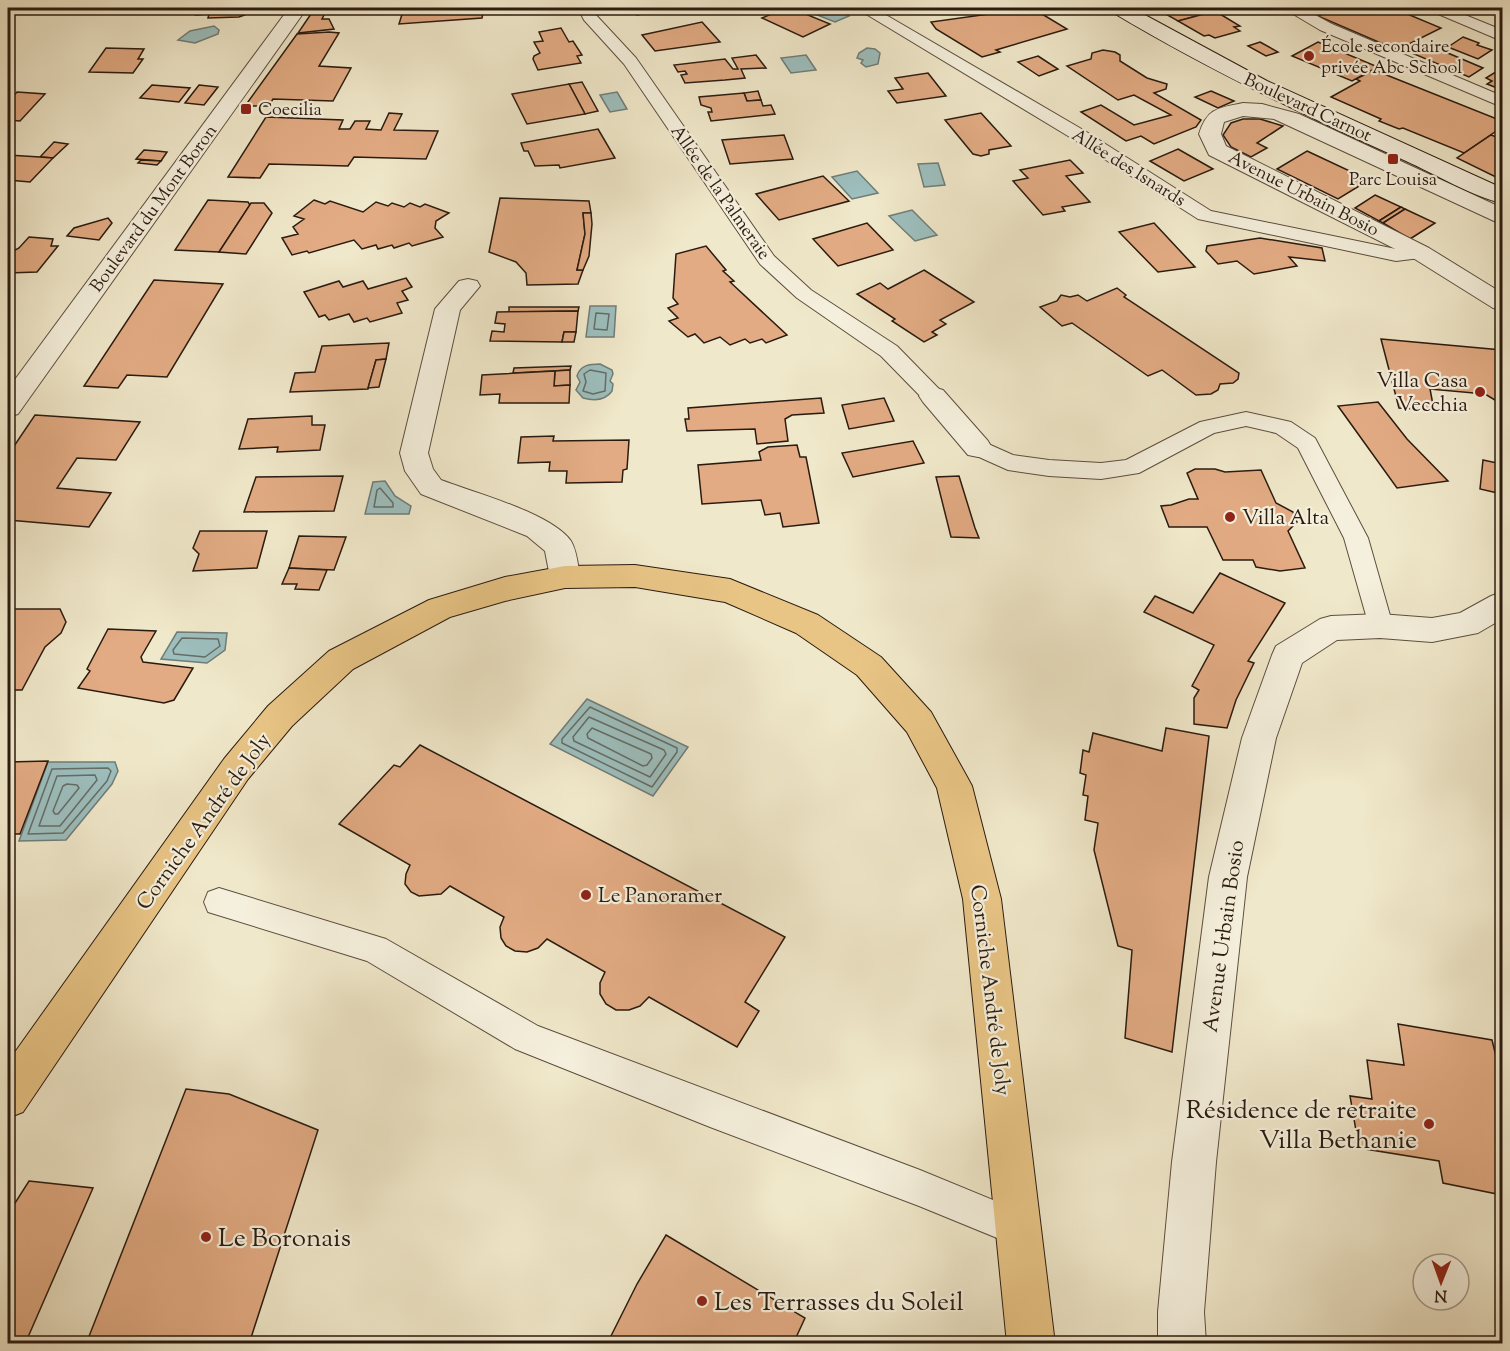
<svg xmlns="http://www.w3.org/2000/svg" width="1510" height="1351" font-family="'Sorts Mill Goudy',serif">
  <rect width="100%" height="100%" fill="#f0e8ca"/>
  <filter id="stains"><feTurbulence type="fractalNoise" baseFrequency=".00333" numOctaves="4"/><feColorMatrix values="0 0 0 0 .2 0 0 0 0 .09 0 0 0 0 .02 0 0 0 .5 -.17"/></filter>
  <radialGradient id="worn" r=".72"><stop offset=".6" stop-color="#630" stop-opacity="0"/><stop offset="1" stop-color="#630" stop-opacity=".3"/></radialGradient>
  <g fill="#9dbfbe" stroke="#6f7d78" stroke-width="1.5">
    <path d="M815 8H840L849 16 835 22 807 11Z"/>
    <path d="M214 26 219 30 218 34 195 43 178 40 190 31Z"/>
    <path d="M867 48 875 49 880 53 878 64 866 67 861 63 863 60 857 58 859 53Z"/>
    <path d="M806 55 816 70 791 73 781 58Z"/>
    <path d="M617 92 627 109 610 112 600 95Z"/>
    <path d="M938 163 945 185 924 187 918 164Z"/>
    <path d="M857 171 878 193 852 199 832 177Z"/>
    <path d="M912 210 937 235 915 241 889 216Z"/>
    <path d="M590 306H616L614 337H586Z"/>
    <path d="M600 364 612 370 613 374 610 381 613 384 612 391C605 401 594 401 583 398L576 390 580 382 577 376C580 365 590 364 600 364Z"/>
    <path d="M385 481 395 496 411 506 409 514H365L373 482Z"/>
    <path d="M177 632 227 633 225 650 207 663 161 659Z"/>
    <path d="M587 699 688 747 653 796 550 744Z"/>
    <path d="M48 762H115L118 771 112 784 66 840 19 841Z"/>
  </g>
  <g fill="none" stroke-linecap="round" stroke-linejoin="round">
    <g stroke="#646d67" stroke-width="1.5">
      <path d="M596 313 609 314 607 330 594 329Z"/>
      <path d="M590 370 606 373 605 391 593 394 583 391 586 382 584 374Z"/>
      <path d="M380 488 393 503V507H374L377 490Z"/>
      <path d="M182 638 218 639 220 646 205 657 174 654 173 650Z"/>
      <path d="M590 707 677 748V752L652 787 562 743V739Z"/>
      <path d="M589 717 664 750 666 754 650 777 574 741 573 737Z"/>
      <path d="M592 728 651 754 652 758 647 765 643 766 588 738 587 734Z"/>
      <path d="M108 768 111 771 107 781 63 833 28 834 52 769Z"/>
      <path d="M95 775 97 780 60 826H39L57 776Z"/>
      <path d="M67 784 77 785 79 788 58 814H55L53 811 63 786Z"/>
    </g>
  </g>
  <g fill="#e2ab83" stroke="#2a1b10" stroke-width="1.5">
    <path d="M199 8H245L247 9 245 15 239 17 208 18 209 14 196 15 198 11H194L195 9Z"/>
    <path d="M334 8H484L482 18 399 24 404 8Z"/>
    <path d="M629 8H672L637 15Z"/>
    <path d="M785 8H791L830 24 803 37 762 18Z"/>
    <path d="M1032 8 1067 29 996 50 1000 52 982 57 936 29 931 22Z"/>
    <path d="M1155 8H1208L1215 11 1178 21Z"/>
    <path d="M1337 8H1393L1441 28 1397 50 1318 16Z"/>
    <path d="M313 11H326L322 19H329L334 29 298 33Z"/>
    <path d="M1215 11 1240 26 1234 27 1240 31 1215 38 1209 35 1204 36 1178 21Z"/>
    <path d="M702 22 720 42 655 51 642 35Z"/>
    <path d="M561 28 569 42 573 41 582 55 577 56 581 63 538 70 533 59 534 56 540 53 534 42 543 41 539 32Z"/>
    <path d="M329 32 339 33 319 66 351 68 333 101 273 99 269 106H245L297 34Z"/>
    <path d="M1463 37 1479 43 1477 45 1492 50 1478 59 1448 47Z"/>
    <path d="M1260 42 1278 52 1266 56 1248 46Z"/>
    <path d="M1318 42 1378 67 1352 81 1292 56Z"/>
    <path d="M1429 45 1483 68 1469 77 1414 54Z"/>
    <path d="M106 48 144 49 138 59H143L133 73 89 72Z"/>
    <path d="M1103 50 1115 52 1120 55V61L1147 78 1167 84 1166 89 1154 93 1201 120 1196 127 1154 144 1141 136 1126 141 1081 112 1101 105 1134 125 1171 115 1134 95 1118 100 1067 66 1091 59 1092 53Z"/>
    <path d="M756 55 766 68 741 69 745 78 725 80 685 83 681 75 687 74 685 71 678 72 674 65 725 59 733 69H738L732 58Z"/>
    <path d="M1038 56 1058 69 1039 76 1018 62Z"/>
    <path d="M1502 68V90L1487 84 1492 81 1486 78Z"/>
    <path d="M1374 70 1502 121V127L1464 153 1403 128 1399 129 1379 121 1381 119 1331 97 1360 81 1356 79Z"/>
    <path d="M928 73 946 96 897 103 888 91 903 89 895 78Z"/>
    <path d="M582 82 598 111 585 114 569 84Z"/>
    <path d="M569 84 585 114 527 124 512 94Z"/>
    <path d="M152 85 190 88 179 102 140 98Z"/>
    <path d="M199 85 218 87 204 105 185 103Z"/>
    <path d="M758 91 761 100 747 101 744 93Z"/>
    <path d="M1211 91 1234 101 1218 108 1195 97Z"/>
    <path d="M17 92 45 94 20 121 8 120V102Z"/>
    <path d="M744 93 747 101 761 100 763 106 771 105 775 114 711 121 708 112H712L711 108 701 105 699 97Z"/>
    <path d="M389 113 402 114 394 130 438 131 426 159 354 157 348 166 269 164 260 178 228 177 266 117 343 120 339 129H350L355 121H370L366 129 381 130Z"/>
    <path d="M981 113 1011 146 989 150V154L981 156 973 154 945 120Z"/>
    <path d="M1243 119H1260L1283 126 1257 143 1267 148 1251 157 1231 147 1223 135 1231 123Z"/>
    <path d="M598 129 615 158 560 168 559 165 535 166 528 151H524L521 143Z"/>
    <path d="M784 135 793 159 730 164 722 140Z"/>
    <path d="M1491 135 1502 139V180L1457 158Z"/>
    <path d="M54 142 68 144 53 158 40 157Z"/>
    <path d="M1178 149 1213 169 1184 181 1150 161Z"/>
    <path d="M144 150 157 151 167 152 161 161 136 159Z"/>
    <path d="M1307 151 1369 180 1338 199 1277 169Z"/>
    <path d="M8 155 40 157 53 158 30 182 8 180Z"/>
    <path d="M141 160 161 161 157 165 138 163Z"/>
    <path d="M1070 160 1083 173 1066 176 1090 202 1062 207 1065 211 1043 215 1013 181 1028 178 1020 170Z"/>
    <path d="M823 176 849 201 779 220 756 194Z"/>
    <path d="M1375 195 1401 207 1379 221 1355 208Z"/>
    <path d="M500 198 589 201 591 213H583L585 234 577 270H583L578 284 527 285 526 273 516 262 489 252Z"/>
    <path d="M208 200 248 202 250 205 219 252 175 250Z"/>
    <path d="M314 200 325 204 330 201 363 212 376 202 388 206 392 203 404 207 410 203 420 207 425 204 449 213 436 221 435 228 443 237 412 246 409 243 394 248 392 245 378 249 376 245 362 249 354 240 309 253 307 251 292 255 282 238 298 234 293 227 304 219 294 216Z"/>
    <path d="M251 203H264L272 213 246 254 219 252Z"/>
    <path d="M1401 207 1405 209 1383 223 1379 221Z"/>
    <path d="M1405 209 1435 223 1410 239 1383 223Z"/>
    <path d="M583 213H591L592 224 589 256 583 270H577L585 234Z"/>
    <path d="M108 218 112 223 99 240 67 236 74 228Z"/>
    <path d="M867 223 893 250 838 266 813 239Z"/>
    <path d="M1154 223 1195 267 1158 272 1119 232Z"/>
    <path d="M29 237 53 239 51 246H58L37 272 8 273V254L19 248Z"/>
    <path d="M1260 238 1322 248 1325 261 1289 257 1297 266 1254 274 1237 261 1218 264 1206 251 1207 246Z"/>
    <path d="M706 246 726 270 723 271 734 281 730 282 787 335 766 343 762 339 750 343 745 339 730 345 720 337 704 343 695 334 688 337 669 321 678 318 668 308 678 304 673 298 676 254Z"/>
    <path d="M924 270 974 302 940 320 946 324 932 332 937 335 924 342 892 321 895 319 857 294 880 283 888 289Z"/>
    <path d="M406 278 412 287 402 291 408 300 397 303 402 313 370 322 367 318 354 322 349 314 329 320 325 315 319 317 304 292 339 281 343 287 363 281 368 289Z"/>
    <path d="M154 280 223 284 167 377 127 375 118 388 84 386Z"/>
    <path d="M1117 288 1126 295 1124 297 1239 373 1238 379 1233 383 1220 384 1218 390 1211 394 1196 395 1162 370 1148 376 1072 323 1062 326 1040 307 1057 301 1061 295 1070 297 1078 295 1087 301Z"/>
    <path d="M509 307H579L578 311 509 312Z"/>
    <path d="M578 311 576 332H564L562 342 490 341 492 331 504 332 505 324 495 323 497 312Z"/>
    <path d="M564 332H576L574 342H562Z"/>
    <path d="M1381 339 1502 350V441L1498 439 1500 403 1485 394 1430 389 1434 410 1399 408Z"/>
    <path d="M389 343 386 359 376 360 368 389 290 392 295 373 315 372 322 346Z"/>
    <path d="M386 359 379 387 368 388 376 360Z"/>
    <path d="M571 366 570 370 513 373 514 368Z"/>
    <path d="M570 370V385L554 386 555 371Z"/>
    <path d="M555 371 554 386 570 385 569 403H499L500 394 480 395 482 375Z"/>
    <path d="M821 398 824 413 792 415 785 419 788 441 757 444 755 429 687 431 685 419H689L688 408Z"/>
    <path d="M884 398 894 421 849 429 842 405Z"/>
    <path d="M1378 402 1407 439 1448 481 1397 488 1338 406Z"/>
    <path d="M35 415 140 422 116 460 77 458 57 488 111 493 89 527 8 520V455Z"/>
    <path d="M312 416V425H325L320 450 277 452 278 447 239 449 248 419Z"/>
    <path d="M554 436 553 441 629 440 627 469 623 470 622 482 566 483 567 471H549L550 462 518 463 521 437Z"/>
    <path d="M913 441 924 463 853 477 842 453Z"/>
    <path d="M797 445 800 457H806L819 523 783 527 780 513 765 515 761 500 702 504 698 465 761 460 759 452 768 447Z"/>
    <path d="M1483 460 1502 464V494L1480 489Z"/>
    <path d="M1195 469H1215L1225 472 1261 470 1276 503 1293 512 1297 522 1288 531 1305 568 1280 571 1256 567 1253 560H1223L1207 527H1169L1161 506 1171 505 1189 499H1198L1187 473Z"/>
    <path d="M343 476 334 511 244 512 256 477Z"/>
    <path d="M959 476 975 528 979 538 951 537 936 477Z"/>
    <path d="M200 531H267L257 568 193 571 199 554 193 548Z"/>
    <path d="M299 536 346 537 334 570 289 568Z"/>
    <path d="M289 568 327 570 319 590 295 589 297 584H282Z"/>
    <path d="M1220 573 1285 603 1248 661 1254 663 1236 700 1227 728 1194 724V698L1199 690 1192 686 1214 645 1144 612 1155 596 1193 613Z"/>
    <path d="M8 605 12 609H60L66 622 61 633 45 647 22 690H10L8 692Z"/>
    <path d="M108 629 156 631 141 657 143 662 193 668 174 700 164 703 78 688 90 671 87 669Z"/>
    <path d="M1166 728 1209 736 1172 1052 1125 1038 1132 950 1118 946 1094 850 1098 823 1085 820 1088 796 1083 795 1086 775 1080 773 1083 750 1089 752 1093 733 1162 751Z"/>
    <path d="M420 745 785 937 745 1002 759 1011 737 1047 649 997 640 1006 629 1010H616L606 1004 600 994V983L605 972 547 939 538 948 527 952 515 951 506 946 501 938 500 927 504 917 450 886 441 894 419 896 411 892 405 884 406 874 410 865 339 824 394 765 400 767Z"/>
    <path d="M48 761 20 834H8V762Z"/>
    <path d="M1398 1024 1492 1040 1502 1081V1195L1443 1183 1439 1161 1359 1148 1350 1096 1372 1099 1367 1060 1404 1065Z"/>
    <path d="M186 1089 229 1094 318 1130 249 1344H86Z"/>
    <path d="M29 1181 93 1188 25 1344H8V1214Z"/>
    <path d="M666 1235 805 1318 793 1344H607L637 1284Z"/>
  </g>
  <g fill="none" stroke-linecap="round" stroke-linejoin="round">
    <g stroke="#5c4e3e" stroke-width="2">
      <g id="service">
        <path d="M578 8H592L596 15 636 58 774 256 811 290 897 346 941 391 944 396 941 401 933 403 925 401 881 356 797 298 760 264 624 64 584 20Z"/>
        <path d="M856 8H874L1085 131 1211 211 1396 249H1428L1431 253 1428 257 1396 261 1198 219 1073 139Z"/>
        <path d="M1283 8H1302L1332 24 1502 96V107L1320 30Z"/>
        <path d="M1429 8H1448L1502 30V41L1431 11Z"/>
        <path d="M1246 412 1291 422 1315 438 1368 538 1393 626 1389 633 1380 636 1371 633 1344 538 1298 448 1276 433 1246 426 1214 433 1139 473 1101 479 1049 476 1008 470 970 453 966 448 970 443 978 440 986 443 1013 455 1049 460 1101 463 1126 460 1200 422Z"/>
        <path d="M219 888 386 939 538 1026 920 1170 1032 1216 1037 1229 1032 1242 1019 1247 919 1206 710 1127 515 1049 367 961 208 912 204 902 208 892Z"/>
      </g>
    </g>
    <g stroke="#5c4e3e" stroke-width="2">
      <g id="minor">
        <path d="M496 8H514C510 15 505 15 497 13Z"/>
        <path d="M1243 103 1262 104 1299 114 1502 208V223L1494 221 1274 119 1243 116 1224 122 1221 134 1226 146 1429 248 1502 293V310L1493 308 1413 258 1209 155 1199 134C1207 108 1218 108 1243 103Z"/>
        <path d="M468 279 477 281 480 286 460 310 428 453 433 469 441 480C475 493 551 513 571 541 577 551 578 566 580 577L576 585 565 588 554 585 550 577 545 551 527 536 421 494 405 471 400 453 435 309 459 281Z"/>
        <path d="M933 387 943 390 988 441 992 448 988 455 978 457 968 455 923 402 919 396 923 390Z"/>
        <path d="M1502 592V619L1478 633 1432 642 1380 638 1337 640 1302 663 1276 738 1247 877 1216 1162 1204 1312 1206 1344H1158V1312L1172 1162 1209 877 1242 738 1272 655 1276 646 1320 619 1331 616 1380 614 1432 618 1460 613 1491 596Z"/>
      </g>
    </g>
    <g stroke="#5c4e3e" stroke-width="2">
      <path id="tertiary" d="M289 8H307L18 414 8 417V389Z"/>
    </g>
    <g stroke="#2a1b10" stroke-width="2">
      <path id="secondary" d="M1110 8H1132L1267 81 1502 188V203C1476 198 1433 173 1406 161 1305 116 1207 69 1112 12Z"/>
    </g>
    <g stroke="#2a1b10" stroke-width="2">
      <path id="primary" d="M635 565 730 579 818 615 881 657 931 712 966 775 972 786 1001 899 1055 1344H1007L963 899 937 788 907 732 857 675 796 633 725 602 635 587 565 588 505 601 450 617 353 669 292 726 248 779 23 1112 8 1118V1062L224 759 268 706 329 651 429 600 505 577 565 566Z"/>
    </g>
    <use href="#service" fill="#f5f0dd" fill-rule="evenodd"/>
    <use href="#minor" fill="#f5f0dd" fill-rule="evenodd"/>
    <use href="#tertiary" fill="#f5f0dd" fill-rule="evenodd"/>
    <use href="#secondary" fill="#f5f0dd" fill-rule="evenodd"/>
    <use href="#primary" fill="#e8c485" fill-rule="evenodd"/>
  </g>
  <g fill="#8f2418" stroke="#f5f0dd" stroke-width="2">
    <circle cx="1309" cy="56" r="6"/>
    <rect x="240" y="103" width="12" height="12" rx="3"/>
    <rect x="1387" y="153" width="12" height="12" rx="3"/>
    <circle cx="1480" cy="392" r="6"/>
    <circle cx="1230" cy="517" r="6"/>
    <circle cx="586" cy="895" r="6"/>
    <circle cx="1429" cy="1124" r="6"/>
    <circle cx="206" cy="1237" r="6"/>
    <circle cx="702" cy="1301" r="6"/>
  </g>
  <g text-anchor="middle" stroke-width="4.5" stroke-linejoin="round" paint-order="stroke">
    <g font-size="18" fill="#2a1b10" stroke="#f5f0dd" text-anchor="start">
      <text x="1321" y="52">École secondaire<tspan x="1321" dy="21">privée Abc School</tspan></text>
      <text x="258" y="115">Coecilia</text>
      <text x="1393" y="185" text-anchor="middle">Parc Louisa</text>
    </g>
    <g font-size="18" fill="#2a1b10" stroke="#f5f0dd">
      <text transform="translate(1308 107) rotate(25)" y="6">Boulevard Carnot</text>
      <text transform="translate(1129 167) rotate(32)" y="6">Allée des Isnards</text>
      <text transform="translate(721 192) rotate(55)" y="6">Allée de la Palmeraie</text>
      <text transform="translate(1304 193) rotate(27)" y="6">Avenue Urbain Bosio</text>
      <text transform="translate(153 208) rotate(-54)" y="6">Boulevard du Mont Boron</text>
    </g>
    <g font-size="21" fill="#2a1b10" stroke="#f5f0dd" text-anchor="start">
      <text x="1468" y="387" text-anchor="end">Villa Casa<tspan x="1468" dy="24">Vecchia</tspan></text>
      <text x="1242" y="524">Villa Alta</text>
      <text x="598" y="902">Le Panoramer</text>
    </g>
    <g font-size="21" fill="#2a1b10" stroke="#f5f0dd">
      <text transform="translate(203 821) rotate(-54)" y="7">Corniche André de Joly</text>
      <text transform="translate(1223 936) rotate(-82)" y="7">Avenue Urbain Bosio</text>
      <text transform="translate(991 990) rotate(83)" y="7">Corniche André de Joly</text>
    </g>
    <g font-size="26" fill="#2a1b10" stroke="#f5f0dd" text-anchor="start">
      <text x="1417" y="1118" text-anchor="end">Résidence de retraite<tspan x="1417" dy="30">Villa Bethanie</tspan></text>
      <text x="218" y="1246">Le Boronais</text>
      <text x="714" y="1310">Les Terrasses du Soleil</text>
    </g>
  </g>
  <rect width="1510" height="1351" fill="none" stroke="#f0e8ca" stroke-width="30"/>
  <rect x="9" y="9" width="1492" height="1333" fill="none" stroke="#2a1b10" stroke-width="3"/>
  <rect x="15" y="15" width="1480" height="1321" fill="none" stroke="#2a1b10" stroke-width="1.5"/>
  <g transform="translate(1441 1282) rotate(181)"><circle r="28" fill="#f5f0dd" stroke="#a49b8b" stroke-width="1.5"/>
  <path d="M0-4.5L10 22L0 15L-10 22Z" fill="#8f2418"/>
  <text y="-9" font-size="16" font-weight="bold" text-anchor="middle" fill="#2a1b10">N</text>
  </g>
  <rect width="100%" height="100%" filter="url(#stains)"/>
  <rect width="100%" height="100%" fill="url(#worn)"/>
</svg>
